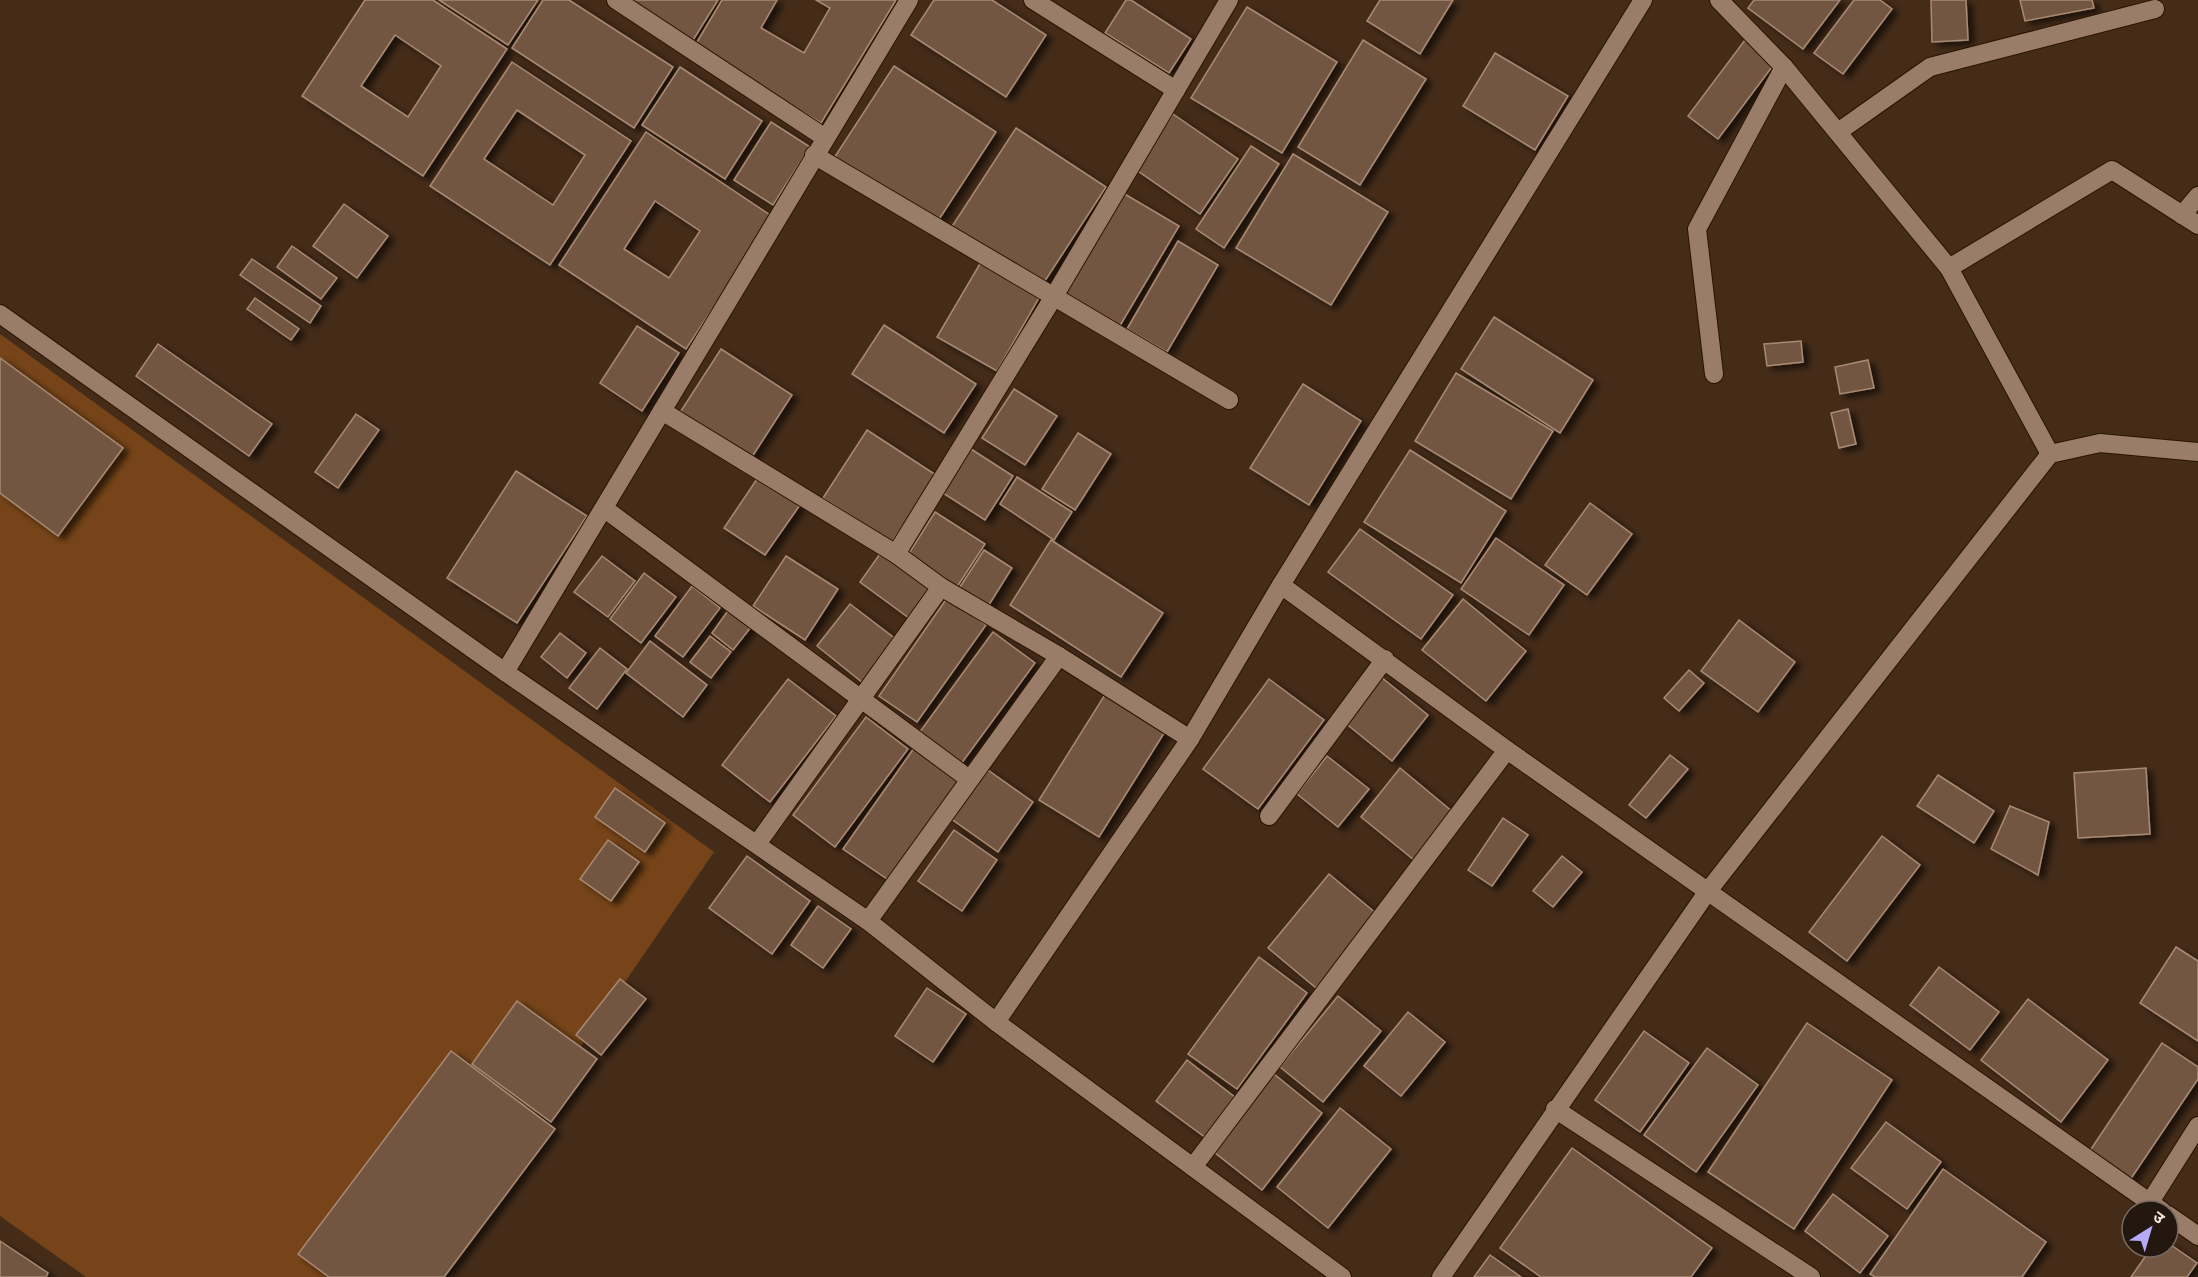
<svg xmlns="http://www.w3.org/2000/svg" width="2198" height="1277" font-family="Raleway,'Noto Sans Devanagari',sans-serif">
  <defs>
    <filter id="shadow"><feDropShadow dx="6" dy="4" stdDeviation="3" flood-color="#0009"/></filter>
  </defs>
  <rect width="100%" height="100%" fill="#452c19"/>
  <path fill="#764418" d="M0 334 714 852 423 1277H86L0 1216Z"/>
  <g fill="#735743" stroke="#a88a74" stroke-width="1.5" fill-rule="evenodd" filter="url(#shadow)">
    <path d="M365 0H433L507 49 423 176 302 96ZM395 35 441 66 408 117 361 86Z"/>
    <path d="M439 0H538L508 45Z"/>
    <path d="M543 0H569L673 67 634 128 512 48Z"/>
    <path d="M615 0H718L690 45Z"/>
    <path d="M722 0H777L761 28 804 53 830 8 816 0H896L821 123 694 47Z"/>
    <path d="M934 0H992L1046 35 1006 97 911 35Z"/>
    <path d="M1126 0H1131L1191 39 1169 73 1105 33Z"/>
    <path d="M1380 0H1453L1420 54 1367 21Z"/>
    <path d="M1754 0H1840L1803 49 1748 8Z"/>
    <path d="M1854 0H1880L1892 9 1843 74 1814 53Z"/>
    <path d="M1931 0H1966L1968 40 1932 42Z"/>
    <path d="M2020 0H2092L2094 8 2025 21Z"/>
    <path d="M1247 7 1337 62 1282 153 1191 98Z"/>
    <path d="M1363 40 1426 79 1360 185 1298 147Z"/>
    <path d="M1745 40 1775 63 1718 139 1688 116Z"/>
    <path d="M1495 53 1568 96 1535 150 1463 106Z"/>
    <path d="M512 62 631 141 550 265 430 186ZM517 110 585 155 553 205 484 159Z"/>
    <path d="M894 66 996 132 936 224 834 158Z"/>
    <path d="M680 67 762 121 725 179 642 125Z"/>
    <path d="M1173 114 1238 159 1200 214 1135 169Z"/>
    <path d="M771 122 810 147 773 205 734 180Z"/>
    <path d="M1016 128 1106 187 1041 287 951 228Z"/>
    <path d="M646 132 773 217 686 349 559 265ZM655 201 700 231 669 278 624 249Z"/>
    <path d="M1251 146 1279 164 1224 248 1196 229Z"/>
    <path d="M1293 154 1388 212 1331 305 1236 248Z"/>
    <path d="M1123 193 1179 226 1118 329 1062 296Z"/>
    <path d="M344 204 388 236 357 278 313 246Z"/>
    <path d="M1178 241 1218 265 1167 352 1127 329Z"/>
    <path d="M292 246 337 278 321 299 277 267Z"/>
    <path d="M252 259 321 306 310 323 240 275Z"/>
    <path d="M981 262 1040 296 997 371 937 337Z"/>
    <path d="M255 298 299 329 291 340 247 309Z"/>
    <path d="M1494 317 1593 380 1560 433 1461 369Z"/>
    <path d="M884 325 976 384 944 433 852 374Z"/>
    <path d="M637 326 679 353 642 411 600 383Z"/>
    <path d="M1801 341 1803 362 1767 366 1764 344Z"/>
    <path d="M158 344 272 424 249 456 136 376Z"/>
    <path d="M721 349 792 395 750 460 679 414Z"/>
    <path d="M0 358 123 448 58 536 0 493Z"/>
    <path d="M1868 360 1874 388 1840 394 1835 367Z"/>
    <path d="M1456 373 1553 431 1511 499 1415 441Z"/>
    <path d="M1303 384 1361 421 1309 505 1250 468Z"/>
    <path d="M1014 389 1057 416 1025 465 982 438Z"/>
    <path d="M1848 409 1856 444 1839 448 1831 413Z"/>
    <path d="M356 414 379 430 338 488 315 472Z"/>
    <path d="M867 430 936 475 892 542 823 498Z"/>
    <path d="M1078 433 1111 454 1075 510 1042 489Z"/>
    <path d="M971 449 1013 476 985 520 943 493Z"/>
    <path d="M1410 450 1506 511 1461 583 1364 522Z"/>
    <path d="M516 471 587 516 517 623 447 578Z"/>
    <path d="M759 476 800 505 765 555 724 528Z"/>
    <path d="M1017 477 1072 512 1054 540 1000 504Z"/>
    <path d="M1590 503 1632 534 1587 595 1545 565Z"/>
    <path d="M935 512 985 544 955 590 906 558Z"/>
    <path d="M1360 529 1453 595 1421 639 1328 572Z"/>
    <path d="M1496 538 1564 585 1529 635 1461 589Z"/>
    <path d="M1051 540 1163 613 1121 677 1010 605Z"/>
    <path d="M984 550 1012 568 987 608 958 590Z"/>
    <path d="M882 551 932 588 909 618 860 582Z"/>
    <path d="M602 556 635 581 608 617 574 592Z"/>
    <path d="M786 556 838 589 805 640 753 606Z"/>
    <path d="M644 573 676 597 641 643 610 619Z"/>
    <path d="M692 586 720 608 683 657 655 636Z"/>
    <path d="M947 598 986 625 917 722 879 696Z"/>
    <path d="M1463 599 1526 651 1486 701 1422 650Z"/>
    <path d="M850 604 897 640 863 683 817 646Z"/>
    <path d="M732 605 755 622 733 650 712 633Z"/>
    <path d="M1739 620 1795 662 1758 712 1701 671Z"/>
    <path d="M993 632 1035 663 961 764 919 733Z"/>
    <path d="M560 633 586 653 567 678 541 657Z"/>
    <path d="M710 636 731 652 711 678 690 662Z"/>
    <path d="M650 641 707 685 683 717 626 673Z"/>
    <path d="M600 648 627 669 597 709 569 688Z"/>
    <path d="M1689 670 1704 683 1679 711 1664 698Z"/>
    <path d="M1381 677 1428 715 1392 761 1344 722Z"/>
    <path d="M788 679 836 716 770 802 722 765Z"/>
    <path d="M1269 679 1324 720 1258 809 1203 769Z"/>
    <path d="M1106 693 1166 730 1099 837 1039 800Z"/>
    <path d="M866 717 908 749 835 847 793 815Z"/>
    <path d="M914 748 963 783 893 883 843 849Z"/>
    <path d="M1670 755 1688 769 1646 818 1629 805Z"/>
    <path d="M1327 756 1369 789 1338 827 1297 794Z"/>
    <path d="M985 768 1033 802 998 852 950 818Z"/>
    <path d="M1400 768 1453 812 1414 860 1361 817Z"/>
    <path d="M2146 768 2150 834 2078 838 2074 773Z"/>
    <path d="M1938 775 1994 811 1974 843 1917 806Z"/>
    <path d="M615 788 665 823 645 852 595 817Z"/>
    <path d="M2010 806 2049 822 2038 875 1991 849Z"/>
    <path d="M1503 818 1528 835 1492 886 1468 870Z"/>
    <path d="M954 830 997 860 962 911 918 881Z"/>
    <path d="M1882 836 1920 865 1847 961 1809 932Z"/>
    <path d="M608 840 639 862 611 901 580 879Z"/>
    <path d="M747 856 810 901 772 954 709 908Z"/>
    <path d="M1562 856 1582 872 1553 907 1533 891Z"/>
    <path d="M1329 874 1377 914 1316 988 1268 948Z"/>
    <path d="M818 906 851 929 823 968 791 945Z"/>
    <path d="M2176 947 2198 961V1041L2140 1003Z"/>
    <path d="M1259 957 1307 993 1237 1089 1188 1054Z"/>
    <path d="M1939 967 1999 1012 1970 1050 1910 1005Z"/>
    <path d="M620 979 646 999 601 1055 576 1035Z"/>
    <path d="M927 988 966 1014 933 1062 895 1036Z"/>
    <path d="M1338 996 1381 1031 1323 1102 1280 1067Z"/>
    <path d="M2028 999 2108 1060 2061 1122 1981 1060Z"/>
    <path d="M517 1001 597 1059 551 1122 472 1064Z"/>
    <path d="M1408 1012 1445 1042 1401 1096 1364 1066Z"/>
    <path d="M1807 1023 1892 1080 1794 1229 1708 1172Z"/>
    <path d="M1644 1031 1689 1063 1640 1132 1595 1100Z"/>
    <path d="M2162 1043 2198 1067V1079L2130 1180 2089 1152Z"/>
    <path d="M1707 1048 1758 1085 1696 1172 1644 1135Z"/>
    <path d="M451 1051 555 1129 444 1277H329L298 1254Z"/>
    <path d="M1187 1060 1236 1098 1206 1138 1156 1101Z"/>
    <path d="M1274 1074 1322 1113 1262 1190 1214 1152Z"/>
    <path d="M1340 1108 1391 1149 1328 1228 1277 1187Z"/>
    <path d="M1886 1122 1941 1162 1907 1209 1851 1168Z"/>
    <path d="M1572 1148 1712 1248 1691 1277H1541L1500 1248Z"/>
    <path d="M1943 1169 2046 1242 2022 1277H1875L1870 1274Z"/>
    <path d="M1833 1194 1888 1236 1860 1273 1805 1231Z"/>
    <path d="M0 1241 48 1273 46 1277H0Z"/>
    <path d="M2168 1243 2197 1263 2187 1277H2131L2152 1247H2168Z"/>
    <path d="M1490 1255 1521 1277H1474Z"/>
  </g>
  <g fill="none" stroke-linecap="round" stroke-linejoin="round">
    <g stroke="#2a1402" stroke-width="20">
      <g id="street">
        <path d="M616 0 824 137"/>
        <path d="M1033 0 1176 90"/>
        <path d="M1719 0 1784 67 1949 268 2050 454"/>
        <path d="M1838 132 1930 67 2155 9"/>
        <path d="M814 155 1229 400"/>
        <path d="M2182 215 2198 196"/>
        <path d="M1949 268 2112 170 2198 225"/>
        <path d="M1714 374 1697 229 1784 67"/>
        <path d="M662 411 896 554 941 587 1059 656 1190 739"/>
        <path d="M605 509 969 779"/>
        <path d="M896 554 1053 298 1229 0"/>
        <path d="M1281 585 1507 750 2162 1211"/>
        <path d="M505 672 909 0"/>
        <path d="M1269 816 1385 659"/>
        <path d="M757 844 941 587"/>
        <path d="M868 921 1059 656"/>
        <path d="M996 1022 1190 739 1281 585 1643 0"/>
        <path d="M1555 1109 1811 1277"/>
        <path d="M1193 1167 1507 750"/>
        <path d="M2150 1202 2198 1126"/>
        <path d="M2168 1215 2198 1236"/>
      </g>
    </g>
    <g stroke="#2a1402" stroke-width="20">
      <g id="secondary">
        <path d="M0 314 505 672 868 921 996 1022 1342 1277"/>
        <path d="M1441 1277 1708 891 2050 454 2100 443 2198 452"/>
      </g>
    </g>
    <use href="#street" stroke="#9a7d68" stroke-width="18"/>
    <use href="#secondary" stroke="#9a7d68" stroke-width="18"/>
  </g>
  <g transform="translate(2150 1229) rotate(37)"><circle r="28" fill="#23180f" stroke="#786b61" stroke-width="1.5"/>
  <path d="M0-4.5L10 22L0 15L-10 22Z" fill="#b7abf8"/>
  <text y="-9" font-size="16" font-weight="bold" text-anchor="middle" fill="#f7e7db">उ</text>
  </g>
</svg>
